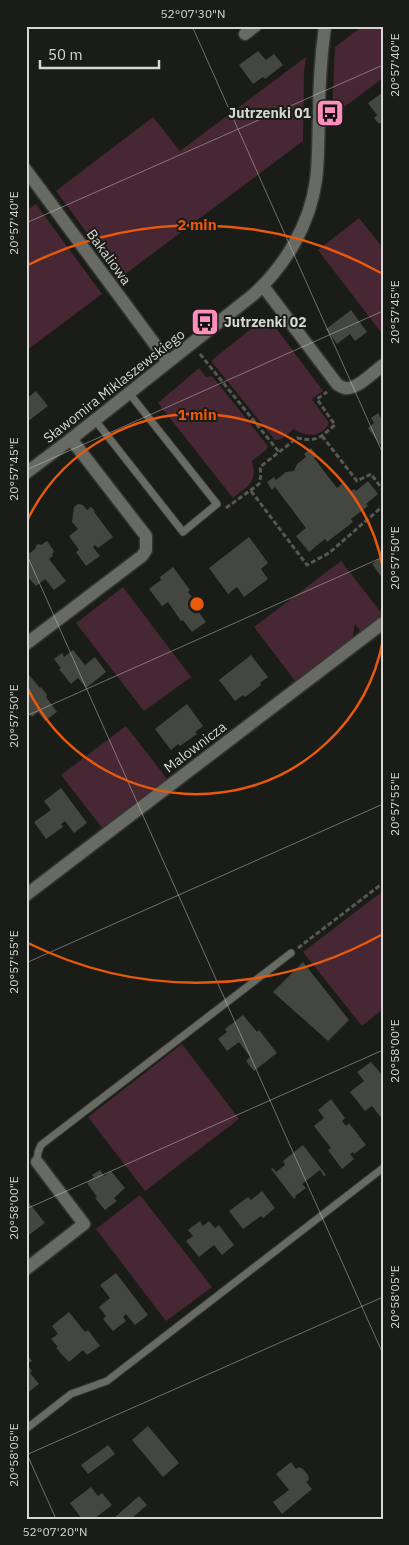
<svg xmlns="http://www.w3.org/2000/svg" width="409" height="1545" font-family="'IBM Plex Sans',sans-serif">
  <rect width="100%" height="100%" fill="#1a1c17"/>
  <g fill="#462733">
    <path d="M363 26H383V78L332 116 335 47Z"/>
    <path d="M306 57 304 72 303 141 120 278 56 191 153 117 180 151Z"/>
    <path d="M36 204 102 294 26 351V211Z"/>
    <path d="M359 218 383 248V335L318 250Z"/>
    <path d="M267 316 323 391 312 399 329 423C322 437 306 438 294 429L281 439 275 440 211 361Z"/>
    <path d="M199 368 206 377 212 376 268 446 267 449 252 461C258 482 248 486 233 498L158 403Z"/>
    <path d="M341 561 383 615 361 632 355 624 352 639 296 682 254 627Z"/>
    <path d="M123 587 191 677 144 711 76 623Z"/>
    <path d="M126 726 168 780 103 829 61 775Z"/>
    <path d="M383 891V1009L362 1026 303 952Z"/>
    <path d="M182 1044 239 1119 145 1191 88 1117Z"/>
    <path d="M140 1195 212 1287 166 1321 96 1229Z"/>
  </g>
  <g fill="#444640">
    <path d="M258 51 266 60 274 54 283 65 265 79 263 77 253 84 239 65Z"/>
    <path d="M383 92V121L379 124 374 118 377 115 368 103Z"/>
    <path d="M351 310 367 332 355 341 350 334 337 344 326 329Z"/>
    <path d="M36 391 48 406 27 422 26 399Z"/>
    <path d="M378 413 381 418 383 417V443L380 445 368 428 374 423 371 418Z"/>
    <path d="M311 448 317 455 314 458 337 488 344 482 351 491 354 489 356 491 368 481 378 494 366 504 368 506 351 519 353 522 327 542 325 539 309 552 296 536 306 528 275 487 272 490 267 482 274 477 276 480 286 472 294 471 297 464 306 457 304 454Z"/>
    <path d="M78 504 83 505 87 510 91 507 95 511 94 512 113 537 98 548 95 545 93 547 100 556 86 566 76 552 79 550 69 536 78 529 72 522 74 507Z"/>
    <path d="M249 537 268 563 261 569 268 579 244 597 237 587 228 594 209 568Z"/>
    <path d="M47 541 54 551 52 555 53 556 49 559 66 581 54 590 45 579 36 586 26 575V553L28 551 30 553 35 549 36 546 38 544 41 545Z"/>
    <path d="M383 556V579L372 564Z"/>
    <path d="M173 567 190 590 188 592 196 602 193 604 206 622 192 632 183 620 181 621 168 602 162 606 149 589 161 580 160 577Z"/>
    <path d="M73 650 85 665 95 657 106 672 86 688 78 678 71 684 59 669 61 668 54 659 62 653 64 657Z"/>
    <path d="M251 655 268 677 260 683 261 685 245 697 243 695 235 701 219 680Z"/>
    <path d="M29 675 40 688 41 687 47 695 46 697 57 712 45 721 38 712 32 717 29 714 26 716V677Z"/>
    <path d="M187 704 203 726 195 732 197 734 180 746 178 744 171 750 155 729Z"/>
    <path d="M61 788 87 823 74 833 65 821 61 824 63 827 46 839 34 822 51 810 44 801Z"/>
    <path d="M303 962 349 1020 328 1041 273 992Z"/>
    <path d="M243 1015 257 1032 259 1030 277 1053 254 1071 246 1061 250 1057 239 1042 227 1051 218 1039 227 1032 225 1029Z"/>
    <path d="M371 1062 383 1076V1120L372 1106 365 1111 350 1092 364 1081 357 1072Z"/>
    <path d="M331 1099 345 1118 342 1121 346 1126 349 1123 366 1145 354 1154 353 1152 350 1154 354 1159 342 1169 328 1150 331 1148 314 1126 324 1118 318 1110Z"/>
    <path d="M303 1145 326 1175 324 1176 320 1170 302 1184 306 1188 295 1196 296 1197 294 1199 271 1169 273 1168 276 1172 285 1165 283 1161Z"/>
    <path d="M100 1170 104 1176 111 1171 125 1188 114 1198 117 1201 105 1210 95 1198 97 1197 87 1183 94 1177 92 1175Z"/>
    <path d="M262 1191 275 1208 263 1218 261 1216 243 1229 229 1211 248 1197 251 1200Z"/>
    <path d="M26 1199 45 1223 26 1237Z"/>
    <path d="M200 1221 203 1226 209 1221 215 1228 219 1225 234 1245 222 1255 214 1245 199 1257 186 1241 193 1236 188 1230Z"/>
    <path d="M116 1273 148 1315 135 1325 126 1314 123 1317 126 1321 113 1331 103 1319 106 1316 99 1307 110 1298 100 1285Z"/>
    <path d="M69 1312 85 1332 88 1330 100 1346 87 1355 83 1350 69 1362 56 1348 58 1347 51 1339 58 1334 52 1326Z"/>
    <path d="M26 1353 32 1361 27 1364 32 1371 30 1373 39 1384 26 1394Z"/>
    <path d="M148 1426 179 1463 163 1477 132 1440Z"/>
    <path d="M108 1445 115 1454 88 1474 81 1465Z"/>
    <path d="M291 1462 296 1469 299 1467 303 1469 308 1475 309 1480 306 1482 312 1489 282 1514 273 1502 289 1490 276 1474Z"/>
    <path d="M91 1487 98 1496 102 1493 112 1505 94 1519H82L70 1503Z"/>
    <path d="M139 1496 147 1505 131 1519H116L114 1518Z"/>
  </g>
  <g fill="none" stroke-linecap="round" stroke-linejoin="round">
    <g stroke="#343432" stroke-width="9">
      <g id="service">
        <path d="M95 420 183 532 217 504 129 393"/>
        <path d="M37 1162 38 1152 41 1145 291 953"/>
        <path d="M26 1429 71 1394 107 1381 383 1168"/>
      </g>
    </g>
    <g stroke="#343432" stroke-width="15">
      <g id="minor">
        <path d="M245 34 255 26"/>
        <path d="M26 170 168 362"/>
        <path d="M263 286 337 384C340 386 344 389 348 388 358 388 375 371 383 365"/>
        <path d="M26 473 71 439 253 295C286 265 310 224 316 180 319 158 318 136 319 114 319 85 321 56 325 26"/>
        <path d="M26 644 142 556 146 550V536L71 439"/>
        <path d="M26 895 383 623"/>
        <path d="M26 1269 84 1224 37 1162"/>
      </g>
    </g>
    <g stroke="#575854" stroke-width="3" stroke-dasharray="5 2.5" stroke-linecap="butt">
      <path d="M200 354 279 452"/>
      <path d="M322 436 357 481 371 474 383 490"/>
      <path d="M251 491 307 565 329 553 383 506"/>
      <path d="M226 508 259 484 261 475 260 467 297 438C318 442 319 438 335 425L317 399 327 392"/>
      <path d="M298 948 383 883"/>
    </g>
    <use href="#service" stroke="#686a64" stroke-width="7"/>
    <use href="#minor" stroke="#686a64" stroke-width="12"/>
  </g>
  <path fill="none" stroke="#d6d7d4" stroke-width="1" stroke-opacity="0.45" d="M192 26 383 454M26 223 383 65M26 470 383 311M26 553 383 1354M26 716 383 557M26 963 383 804M26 1209 383 1050M26 1452 56 1519M26 1455 383 1297"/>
  <g fill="none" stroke="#e8590c" stroke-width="2.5">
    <path d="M383 640A189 189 0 0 1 26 685M26 523A189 189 0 0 1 383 568"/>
    <path d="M381 935A379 379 0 0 1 28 943M28 265A379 379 0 0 1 381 273"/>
  </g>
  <defs>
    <g id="bus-square" transform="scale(1.4375)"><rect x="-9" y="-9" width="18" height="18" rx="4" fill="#fe8ebc" stroke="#1a1c17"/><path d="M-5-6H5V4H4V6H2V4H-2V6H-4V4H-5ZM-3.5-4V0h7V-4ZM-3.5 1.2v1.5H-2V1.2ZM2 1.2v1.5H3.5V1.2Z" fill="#111"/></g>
  </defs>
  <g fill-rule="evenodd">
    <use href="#bus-square" x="330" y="113"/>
    <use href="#bus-square" x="205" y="322"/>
  </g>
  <g text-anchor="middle" stroke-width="4" stroke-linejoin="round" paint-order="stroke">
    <g font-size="14" font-weight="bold" fill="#d6d7d4" stroke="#1a1c17" text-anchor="end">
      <text x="311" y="118">Jutrzenki 01</text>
      <text x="224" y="327" text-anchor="start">Jutrzenki 02</text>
    </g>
    <g font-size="14" fill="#d6d7d4" stroke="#1a1c17">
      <text transform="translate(109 257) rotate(54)" y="5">Bakaliowa</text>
      <text transform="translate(114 386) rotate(-38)" y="5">Sławomira Miklaszewskiego</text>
      <text transform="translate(195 747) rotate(-37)" y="5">Malownicza</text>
    </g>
  </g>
  <circle cx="197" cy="604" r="8" fill="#e8590c" stroke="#1a1c17" stroke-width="2.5"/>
  <g font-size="15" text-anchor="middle" font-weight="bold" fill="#e8590c" stroke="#1a1c17" stroke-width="4" stroke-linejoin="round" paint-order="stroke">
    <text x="197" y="230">2 min</text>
    <text x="197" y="420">1 min</text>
  </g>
  <rect width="409" height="1545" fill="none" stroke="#1a1c17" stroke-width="55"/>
  <path d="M40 60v8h119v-8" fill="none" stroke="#d6d7d4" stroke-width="2.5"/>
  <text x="48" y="60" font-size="15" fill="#d6d7d4" stroke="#1a1c17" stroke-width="4" paint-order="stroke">50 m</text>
  <rect x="28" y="28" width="354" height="1490" fill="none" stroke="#d6d7d4" stroke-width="2"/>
  <g font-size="12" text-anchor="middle" fill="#d6d7d4">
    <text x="193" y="18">52°07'30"N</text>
    <text transform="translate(395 65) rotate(-90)" y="4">20°57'40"E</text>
    <text transform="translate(14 223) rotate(-90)" y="4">20°57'40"E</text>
    <text transform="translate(395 312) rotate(-90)" y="4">20°57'45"E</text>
    <text transform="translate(14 469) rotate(-90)" y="4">20°57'45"E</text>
    <text transform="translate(395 558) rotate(-90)" y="4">20°57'50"E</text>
    <text transform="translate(14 716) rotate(-90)" y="4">20°57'50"E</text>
    <text transform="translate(395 804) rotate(-90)" y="4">20°57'55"E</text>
    <text transform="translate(14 962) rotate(-90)" y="4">20°57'55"E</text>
    <text transform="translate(395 1051) rotate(-90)" y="4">20°58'00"E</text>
    <text transform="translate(14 1208) rotate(-90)" y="4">20°58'00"E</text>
    <text transform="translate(395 1297) rotate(-90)" y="4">20°58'05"E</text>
    <text transform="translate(14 1455) rotate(-90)" y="4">20°58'05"E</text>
    <text x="55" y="1536">52°07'20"N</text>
  </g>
</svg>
